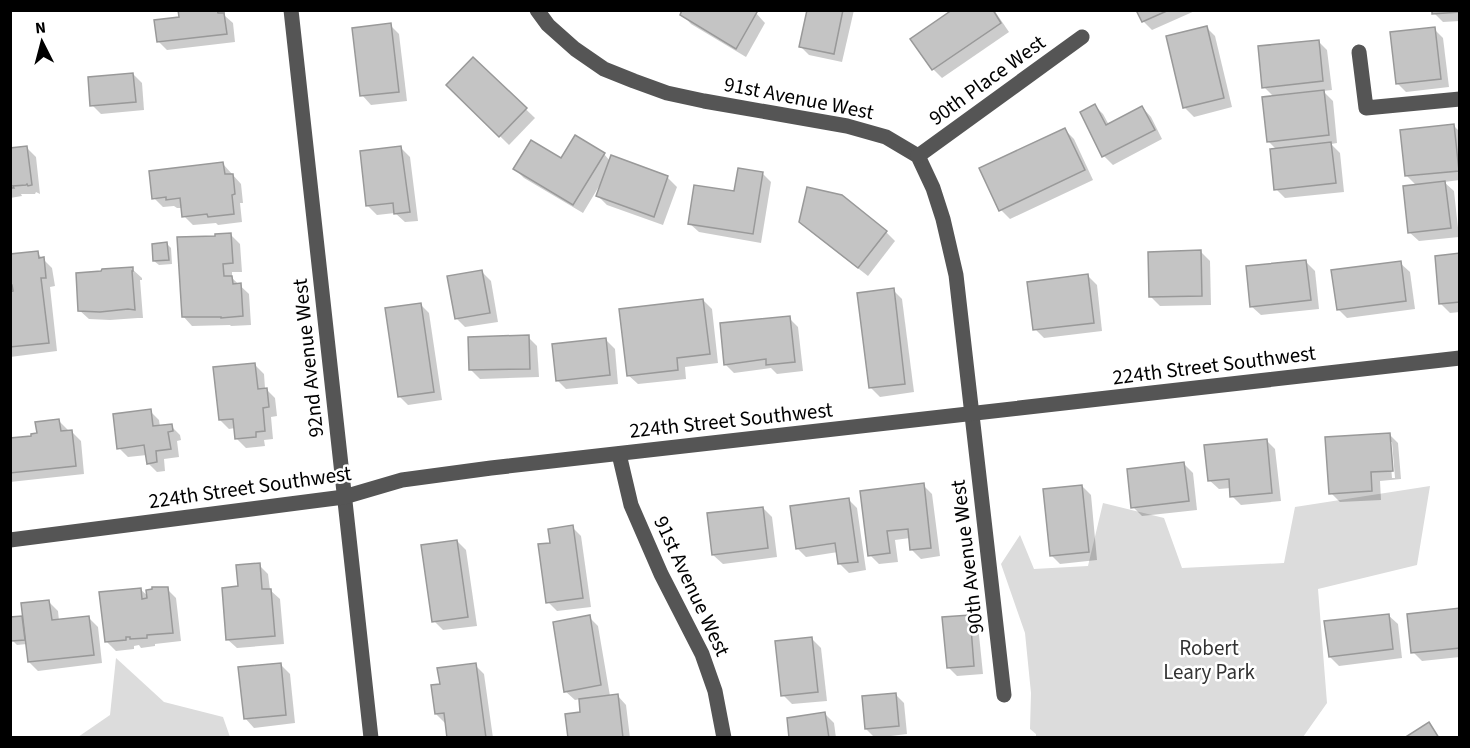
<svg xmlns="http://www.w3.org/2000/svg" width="1470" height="748" font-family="'Source Sans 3',sans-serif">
  <rect width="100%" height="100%" fill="#fff"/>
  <g fill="#dcdcdc">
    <path d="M1430 486 1417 565 1318 589 1327 703 1303 737 1036 738V734L1030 729 1031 693 1025 633 1001 564 1020 535 1034 569 1088 566 1103 503 1164 518 1182 568 1284 563 1295 507Z"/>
    <path d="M116 658 164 702 223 717 230 737H78L110 715Z"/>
  </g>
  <g fill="#0003" fill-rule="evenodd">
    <path d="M180 10H225V16L233 23 235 42 167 50 158 41 181 19Z"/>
    <path d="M808 10H854L842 62 809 55 800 46Z"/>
    <path d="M955 10H994L1009 32 942 78 933 69Z"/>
    <path d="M1138 10H1197L1152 30 1143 21Z"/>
    <path d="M1460 10V21L1443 22 1434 13Z"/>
    <path d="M756 13 765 23 746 57 691 24 682 14Z"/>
    <path d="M390 25 399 34 407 101 371 105 362 95Z"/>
    <path d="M1206 27 1215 36 1232 107 1194 117 1185 108Z"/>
    <path d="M1434 29 1443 38 1449 87 1406 92 1397 83Z"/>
    <path d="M1318 41 1327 50 1332 90 1323 91 1333 101 1337 143 1331 144 1340 153 1344 192 1285 198 1276 189 1277 150 1268 141 1274 97 1264 87Z"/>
    <path d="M473 59 535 118 509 145 448 85Z"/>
    <path d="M133 74 142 83 144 110 101 114 92 105Z"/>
    <path d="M1094 105 1103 114 1109 125 1142 107 1151 117 1162 139 1113 165 1104 156 1082 112Z"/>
    <path d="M1453 125 1460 132V180L1444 182 1454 191 1459 237 1419 241 1409 232 1417 186 1407 176Z"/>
    <path d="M1065 130 1074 139 1093 180 1010 219 1001 210Z"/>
    <path d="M27 148 36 157 40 194 36 192 35 194H21L22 196 10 198V150Z"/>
    <path d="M401 148 410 157 418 221 405 222 395 213 377 215 368 206Z"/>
    <path d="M604 154 610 161 611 157 668 178 677 187 663 225 607 205 598 196 601 183 583 213 524 178 515 169Z"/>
    <path d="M223 164 241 184 243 203H240L242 222 218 225 216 223 193 225 184 216 183 208H177L174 206 163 207 154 198Z"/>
    <path d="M762 173 771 182 761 243 699 232 689 223Z"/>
    <path d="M810 231 886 232 895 241 868 276Z"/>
    <path d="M231 235 240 244 242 272H232V278L249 294 251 325 231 326 230 325 192 326 183 316 216 237Z"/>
    <path d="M167 244 171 248 172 264 159 265 154 261Z"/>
    <path d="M1201 252 1210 261 1211 305 1160 306 1151 297Z"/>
    <path d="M37 253 52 268 55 286 50 287 57 351 10 357V293H15Z"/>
    <path d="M1460 255V312L1450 313 1441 304Z"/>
    <path d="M1306 262 1315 271 1319 309 1261 315 1251 306Z"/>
    <path d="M1400 263 1410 272 1415 309 1347 318 1338 309Z"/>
    <path d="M132 269 142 278V280H140L143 318H138L110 320 89 319 79 310Z"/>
    <path d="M482 272 491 281 498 322 465 327 456 318Z"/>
    <path d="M1088 276 1097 285 1102 331 1044 338 1035 329Z"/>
    <path d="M893 290 902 299 914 392 880 397 871 388Z"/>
    <path d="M703 300 712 309 718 363 685 367 686 379 638 384 628 375Z"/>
    <path d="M420 304 429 313 442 400 408 405 399 396Z"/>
    <path d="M789 318 798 327 803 371 777 374 771 368 734 373 725 364Z"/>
    <path d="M528 337 537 346 539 377 480 379 471 370Z"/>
    <path d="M606 340 615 349 618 384 566 389 557 380Z"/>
    <path d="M255 365 264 374 265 388 275 398 277 416 271 417 273 439 264 440 265 446 246 448 237 439 235 428 229 429 220 420Z"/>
    <path d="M150 411 159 420 160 427 171 426 180 435 181 440 177 441 179 457 164 459 165 471 157 472 148 463 147 455 128 457 119 448Z"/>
    <path d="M59 421 68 430V432H72L81 441 84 474 10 482V439L33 437Z"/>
    <path d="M1389 434 1398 443 1401 479 1380 481 1381 500 1340 502 1331 493ZM1389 442H1392L1395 478H1392Z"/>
    <path d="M1266 440 1275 449 1281 501 1241 505 1232 496 1231 488 1219 489 1209 480Z"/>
    <path d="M1184 464 1193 473 1197 510 1142 516 1133 507Z"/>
    <path d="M923 485 932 494 940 556 921 559 912 550 910 538 895 540 898 562 879 564 870 555 862 492Z"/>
    <path d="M1082 486 1091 495 1097 560 1060 564 1051 555Z"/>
    <path d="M848 499 857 508 866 570 849 573 840 564 838 552 806 557 797 548Z"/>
    <path d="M763 508 772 517 777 557 723 564 713 555Z"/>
    <path d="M572 527 581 536 591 607 557 611 548 602 551 544Z"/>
    <path d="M457 541 466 550 477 626 443 630 434 621Z"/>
    <path d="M259 565 268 574 270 590 280 599 284 644 237 648 227 639 240 588Z"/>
    <path d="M140 589 149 597 167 589 176 598 181 641 155 644V646L141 648 139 645 134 646V649L116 651 107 642Z"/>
    <path d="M49 602 58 611 59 621 89 618 98 627 102 663 38 671 29 662 27 644 17 645 13 641 22 617 25 620Z"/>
    <path d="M1460 610V657L1422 661 1413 652Z"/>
    <path d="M1388 615 1398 624 1402 658 1339 666 1330 657Z"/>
    <path d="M969 616 978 625 983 674 957 676 948 667Z"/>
    <path d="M589 617 598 626 610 696 617 695 626 705 630 738H570L582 714 581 699 575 700 565 691Z"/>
    <path d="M812 639 821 648 827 701 792 704 783 695Z"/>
    <path d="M281 665 290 674 295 723 254 728 245 718Z"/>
    <path d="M475 665 484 674 493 738H449L445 723 436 714Z"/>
    <path d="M895 694 904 703 907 734 875 738 866 729Z"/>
    <path d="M825 714 834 723 836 738H791Z"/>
  </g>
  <g fill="#c4c4c4" stroke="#999" stroke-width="1.5">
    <path d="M178 10H217L218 13H224L227 34 157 42 154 20 179 17Z"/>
    <path d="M682 10H754L757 12 736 49 680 15Z"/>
    <path d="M807 10H843L834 54 799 47Z"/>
    <path d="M952 10H993L1001 23 932 70 910 39Z"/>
    <path d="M1136 10H1169L1142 22Z"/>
    <path d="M1432 10H1460V12L1432 14Z"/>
    <path d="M391 23 399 92 360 96 352 28Z"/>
    <path d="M1207 26 1224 98 1183 108 1166 36Z"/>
    <path d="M1435 27 1441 79 1396 84 1390 32Z"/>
    <path d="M1319 40 1323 81 1262 88 1258 46Z"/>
    <path d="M473 57 527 108 499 137 446 85Z"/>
    <path d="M133 73 136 102 90 106 88 77Z"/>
    <path d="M1324 90 1329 135 1267 142 1262 97Z"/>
    <path d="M1095 104 1106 125 1142 106 1155 130 1102 157 1080 112Z"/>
    <path d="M1454 124 1459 171 1405 176 1400 130Z"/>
    <path d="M1065 128 1085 170 999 211 979 168Z"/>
    <path d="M575 135 605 153 573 205 513 169 531 140 561 158Z"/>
    <path d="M1331 142 1336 183 1274 190 1270 149Z"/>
    <path d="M27 146 32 185 28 186 27 184 26 185 13 186 14 188H10V148Z"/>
    <path d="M401 146 410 212 394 214 393 203 366 206 360 151Z"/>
    <path d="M611 155 668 176 654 217 596 196Z"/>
    <path d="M223 162 225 174H233L235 194 232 195 234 214 208 217 207 214 182 217 180 198 166 200V197L152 199 149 171Z"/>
    <path d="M738 168 763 172 753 234 688 224 694 185 734 191Z"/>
    <path d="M1445 181 1451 228 1408 233 1403 186Z"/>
    <path d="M807 187 842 195 887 231 858 268 799 222Z"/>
    <path d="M231 233 233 263 223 264 224 276H232L233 284 241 283 243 316 221 318V317H182L177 237 215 236V234Z"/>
    <path d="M167 242 169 260 153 261 152 244Z"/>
    <path d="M1201 250 1202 296 1149 297 1148 252Z"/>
    <path d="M38 251 39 258 44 257 46 278H41L49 343 10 347V292L13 291 12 285H11L10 283V254Z"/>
    <path d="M1460 253V302L1439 304 1435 256Z"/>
    <path d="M1306 260 1311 300 1250 307 1246 266Z"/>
    <path d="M1401 261 1406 301 1337 310 1331 270Z"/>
    <path d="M133 267V271H132L135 310 128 309 100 312 78 311 76 273 101 271 102 269Z"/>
    <path d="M482 270 490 313 455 319 447 276Z"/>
    <path d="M1088 274 1094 323 1033 330 1027 282Z"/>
    <path d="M894 288 905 384 869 388 857 293Z"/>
    <path d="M703 299 710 354 677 358 678 370 627 376 619 309Z"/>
    <path d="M421 303 434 392 398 397 385 308Z"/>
    <path d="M790 316 795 362 766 365V359L724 365 720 323Z"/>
    <path d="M529 335 530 369 469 370 468 337Z"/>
    <path d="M606 338 610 375 556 381 552 344Z"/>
    <path d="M255 363 258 389 267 388 269 407 263 408 265 431 256 432V437L235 439 233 419 219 420 213 367Z"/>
    <path d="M151 409 153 426 172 424 173 431 168 432 171 449 156 451 157 462 147 464 144 445 117 449 113 414Z"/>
    <path d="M59 419 61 431 72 430 76 466 10 473V438L31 436V434L37 433 35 422Z"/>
    <path d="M1390 433 1393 471 1371 472 1372 491 1329 494 1325 437Z"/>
    <path d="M1267 439 1272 493 1230 497 1229 479 1208 481 1204 445Z"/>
    <path d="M1184 462 1189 501 1131 508 1127 469Z"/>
    <path d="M924 483 931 548 910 550 908 529 887 531 890 553 868 556 860 491Z"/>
    <path d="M1082 485 1089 552 1050 556 1043 489Z"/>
    <path d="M849 498 858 562 838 564 835 543 796 549 790 506Z"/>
    <path d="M763 507 768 548 712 555 707 513Z"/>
    <path d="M573 525 583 598 546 603 538 544 550 543 548 529Z"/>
    <path d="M457 540 468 617 432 622 421 545Z"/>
    <path d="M260 563 262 589H271L275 636 226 640 222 588 238 586 236 565Z"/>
    <path d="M152 587H168L173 633 147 635V638L130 639V637H126V640L105 642 99 592 141 588 142 599 147 598 146 590 152 589Z"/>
    <path d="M49 600 52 620 89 616 94 655 28 662 21 603Z"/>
    <path d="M1460 608V648L1411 653 1407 614Z"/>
    <path d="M1389 614 1393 649 1329 657 1324 621Z"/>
    <path d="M590 615 601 685 564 692 553 622Z"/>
    <path d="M970 615 974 666 947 668 942 617Z"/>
    <path d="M22 616 25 640 11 641 10 617Z"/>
    <path d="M812 637 818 692 781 696 775 641Z"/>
    <path d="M281 663 286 715 244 719 238 667Z"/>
    <path d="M476 663 486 738H447L444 713 435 714 431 685 440 684 437 668Z"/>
    <path d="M896 693 899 726 865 729 862 696Z"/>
    <path d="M618 694 623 738H568L565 714 580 712 579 699Z"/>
    <path d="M825 712 829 738H789L787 718Z"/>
    <path d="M1429 722 1439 738H1404Z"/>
  </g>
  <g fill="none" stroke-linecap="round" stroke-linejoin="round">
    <g stroke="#555" stroke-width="15">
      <path d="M291 10 371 738"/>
      <path d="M537 10 548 25 575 49 604 69 634 81 667 93 704 101 847 126 886 137 918 156 933 188 943 219 956 275 1004 695"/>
      <path d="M1359 52 1366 108 1460 99"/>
      <path d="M918 156 1082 37"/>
      <path d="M619 454 631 505 661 574 702 654 715 691 724 738"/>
      <path d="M10 540 344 497 402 480 491 468 1460 358"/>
    </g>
  </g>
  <g text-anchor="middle" stroke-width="5" stroke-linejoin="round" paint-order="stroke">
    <g font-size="21" fill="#000" stroke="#fff">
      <text transform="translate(987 80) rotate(-36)" y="7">90th Place West</text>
      <text transform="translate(799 98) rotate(11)" y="7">91st Avenue West</text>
      <text transform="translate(308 358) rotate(-96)" y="7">92nd Avenue West</text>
      <text transform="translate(1214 365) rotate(-7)" y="7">224th Street Southwest</text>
      <text transform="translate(731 420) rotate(-6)" y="7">224th Street Southwest</text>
      <text transform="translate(250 487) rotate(-8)" y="7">224th Street Southwest</text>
      <text transform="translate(967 557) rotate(-97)" y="7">90th Avenue West</text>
      <text transform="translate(692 586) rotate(65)" y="7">91st Avenue West</text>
    </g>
    <g font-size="21" fill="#333" stroke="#fff">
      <text x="1209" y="655">Robert<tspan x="1209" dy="24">Leary Park</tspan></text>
    </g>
  </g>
  <rect width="1470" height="748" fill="none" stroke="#000000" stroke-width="24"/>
  <g transform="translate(42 42) rotate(354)" stroke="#ffffff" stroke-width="4.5" paint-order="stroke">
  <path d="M0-4.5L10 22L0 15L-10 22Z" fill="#000000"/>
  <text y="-9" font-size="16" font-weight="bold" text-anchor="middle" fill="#000000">N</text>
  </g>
</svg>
